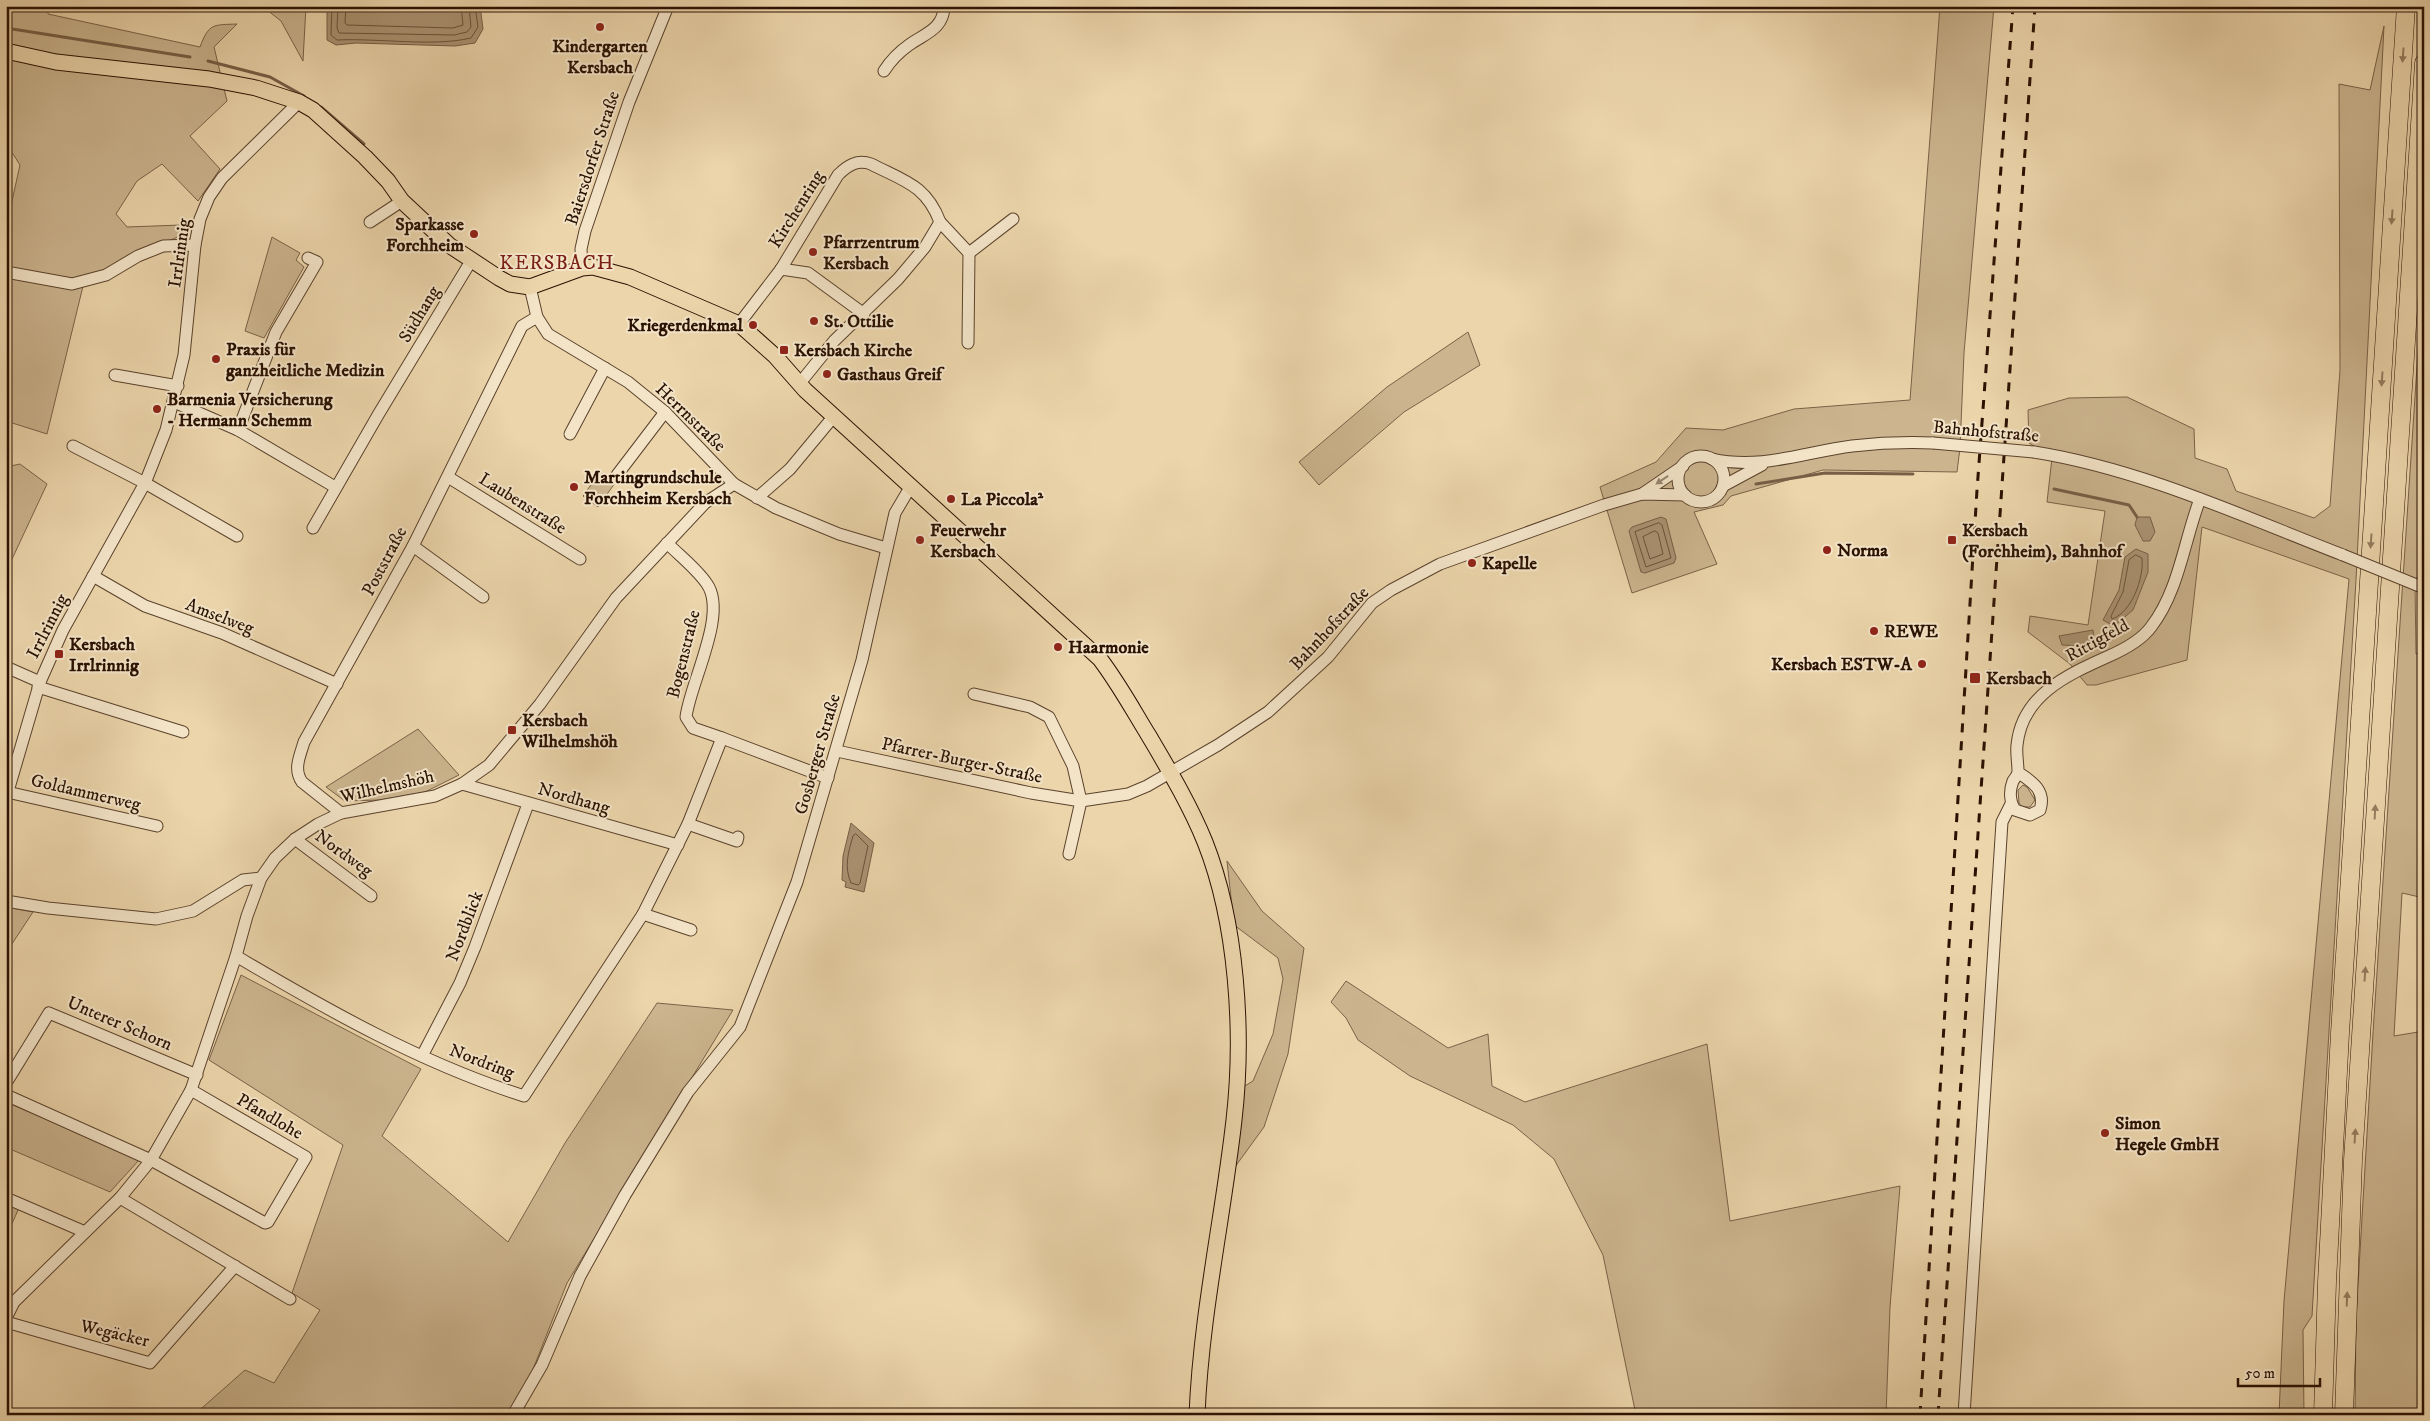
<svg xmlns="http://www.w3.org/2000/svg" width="2430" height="1421" font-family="'IM FELL DW Pica',serif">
  <rect width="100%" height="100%" fill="#ecd5ab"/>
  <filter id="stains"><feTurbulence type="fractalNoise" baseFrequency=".004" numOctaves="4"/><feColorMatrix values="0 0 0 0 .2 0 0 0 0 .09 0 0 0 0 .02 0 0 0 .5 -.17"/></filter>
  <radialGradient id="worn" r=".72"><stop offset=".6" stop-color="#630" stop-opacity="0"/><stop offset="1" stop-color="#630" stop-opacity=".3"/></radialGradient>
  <g fill="#cbb48e" stroke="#7a6248">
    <path d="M6 6H48V14L200 47C209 23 213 25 237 24L214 47 227 101 190 136 220 169 198 201 162 164 137 181 116 214 127 227 181 225 190 232 139 253 84 282 47 434 6 421V228L20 165 6 143Z"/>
    <path d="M262 6H306L303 61 281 21Z"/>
    <path d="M1940 6H1994L1964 353 1960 448 1957 472 1823 470 1731 496 1723 505 1694 512 1717 564 1632 593 1600 487 1656 462 1686 428 1723 430 1794 409 1910 400Z"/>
    <path d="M2384 26 2356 580 2312 1316 2303 1330 2304 1415H2279L2284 1301 2349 579 2202 527 2187 660 2096 685H2087L2070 664 2028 632 2030 616 2088 625 2105 511 2047 502 2052 458 2029 443 2028 410 2069 398 2127 397 2194 429 2195 458 2227 469 2236 491 2314 518 2330 506 2340 370 2339 84 2370 90Z"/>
    <path d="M272 237 300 253 296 260 304 267 264 338 245 331Z"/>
    <path d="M2424 260V566L2422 567 2415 584 2416 654 2424 649V898L2402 893 2394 1036 2424 1031V1415H2355L2356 1319 2373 1033Z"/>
    <path d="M1468 332 1480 365 1404 412 1319 485 1299 462 1387 387Z"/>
    <path d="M20 464 47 484 6 572V467Z"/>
    <path d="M600 472 615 483 598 507 583 496Z"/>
    <path d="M418 729 459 775 425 792 380 800 345 801 326 787Z"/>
    <path d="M2023 785 2027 787 2035 800 2030 807H2022L2019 803 2018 790Z"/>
    <path d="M1227 861 1262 911 1304 948 1288 1054 1264 1127 1232 1171 1243 1087 1253 1081 1273 1034 1283 979 1278 958 1234 925Z"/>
    <path d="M6 907 33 912 6 953Z"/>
    <path d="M241 975 421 1069 382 1136 508 1242 565 1143 657 1003 733 1010 567 1283 515 1415H194L245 1370 274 1383 320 1310 292 1293 343 1145 209 1060Z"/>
    <path d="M1346 981 1448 1048 1488 1034 1492 1086 1525 1102 1707 1044 1730 1221 1900 1186 1890 1307 1886 1415H1636L1603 1255 1554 1159 1513 1125 1410 1076 1358 1040 1346 1018 1331 1002Z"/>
    <path d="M6 1102 140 1159 110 1192 10 1149 6 1157Z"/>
    <path d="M6 1202 19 1208 6 1237Z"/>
  </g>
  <g fill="#aa9272" stroke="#775e45">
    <path d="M327 6H480L483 29 475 43 455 46 356 43 336 45 327 40Z"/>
    <path d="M1661 517 1666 519 1676 558 1674 563 1645 573 1641 572 1629 531 1632 527Z"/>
    <path d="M2137 517H2150L2155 532 2150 541H2143L2135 525Z"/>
    <path d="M2136 549 2148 554V572L2133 610 2114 626 2103 620 2119 590 2125 557Z"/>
    <path d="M2093 630 2094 639 2079 646 2062 645 2059 636Z"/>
    <path d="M851 823 874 843 864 892 845 887 846 882 842 880 843 856Z"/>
  </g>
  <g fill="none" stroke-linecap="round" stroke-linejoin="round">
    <g stroke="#6a523a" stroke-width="1">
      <path d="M332 6 331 35 337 40C379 38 433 47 471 38L478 27 475 6"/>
      <path d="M338 6 337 28 339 33 454 35 467 32 471 27 469 6"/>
      <path d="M346 6 345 23 347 25 453 28 463 25 461 6"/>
      <path d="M1659 523 1662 525 1671 558 1646 567 1635 532Z"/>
      <path d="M1655 531 1658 533 1663 554 1650 559 1643 537Z"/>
      <path d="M2136 555 2142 558C2144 578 2132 612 2112 619L2111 616 2123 592 2129 560Z"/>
      <path d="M856 834 868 846 860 883 858 885 851 883C844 867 848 853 853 836Z"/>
    </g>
    <g stroke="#775e45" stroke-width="3">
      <path d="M6 28 190 57"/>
      <path d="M208 61 270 77 304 96"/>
      <path d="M321 107 364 144"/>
      <path d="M1756 484 1825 473 1913 474"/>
      <path d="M2054 489 2129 505 2137 517"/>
    </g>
    <g stroke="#5a422c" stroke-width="13">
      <g id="minor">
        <path d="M884 71C891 60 899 52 909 45 924 34 944 29 944 6"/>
        <path d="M370 222 402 201"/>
        <path d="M940 222 969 253 968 343"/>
        <path d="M969 253 1013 219"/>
        <path d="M582 268 581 249 585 231 629 102 668 6"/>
        <path d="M781 269 808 273 864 314"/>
        <path d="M6 272 72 284 106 275 138 256 163 246 195 245"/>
        <path d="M530 287 537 317 548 334 628 382 665 412 734 484 776 508 839 534 886 548"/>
        <path d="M739 324 781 269 838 175C847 166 857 159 871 164 904 181 926 185 940 222L925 247 898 279 834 341 800 383"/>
        <path d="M115 375 178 386"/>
        <path d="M174 402 238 430 335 487"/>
        <path d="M238 430 276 332 317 262 308 258"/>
        <path d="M570 434 605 368"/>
        <path d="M73 446 145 483 237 536"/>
        <path d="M2034 452C2141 469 2242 516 2343 555"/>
        <circle cx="1701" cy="479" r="23"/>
        <path d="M1712 459C1761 470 1805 452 1852 446 1879 443 1907 442 1933 443"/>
        <path d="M617 475 665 412"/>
        <path d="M448 477 580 559"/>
        <path d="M1723 486 1762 465"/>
        <path d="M1642 494 1683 466"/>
        <path d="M757 498 790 469 834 416"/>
        <path d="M313 528 378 415 471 261"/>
        <path d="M667 543C680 556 697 569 707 584 728 614 690 683 686 717L693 728 722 738"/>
        <path d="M413 546 483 597"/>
        <path d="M93 576 145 606 222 633 337 684"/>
        <path d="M6 667 40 682"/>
        <path d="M38 687 183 732"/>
        <path d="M974 694 1030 707 1049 717 1073 766 1081 801 1069 854"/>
        <path d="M837 751 1031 793 1081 801 1128 794 1147 786 1218 745 1268 712 1328 657 1372 603 1391 590 1440 564 1604 505 1642 494 1685 495"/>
        <path d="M2019 773C2033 782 2046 791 2040 810L2030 815 2015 810C2010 802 2009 791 2013 781 2015 778 2018 775 2018 771 2018 763 2016 754 2017 745 2022 695 2067 675 2107 657 2123 650 2141 641 2151 627 2179 591 2184 541 2200 499"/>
        <path d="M462 784 678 845"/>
        <path d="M7 792 157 826"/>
        <path d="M6 798 40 682 63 630 145 483 166 430 184 355 195 245 200 219 209 197 222 178 299 102"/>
        <path d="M341 813 302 782C293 769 300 756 304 742L413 546 522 326 537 317"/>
        <path d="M688 824 737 841 738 837"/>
        <path d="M295 839 371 896"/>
        <path d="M6 901 48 908 156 919 193 911 243 880 261 878"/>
        <path d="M643 914 691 930"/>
        <path d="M236 956C329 1011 421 1063 524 1096L643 914 688 824 722 738 828 778"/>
        <path d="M422 1056 460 983 475 947 528 804"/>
        <path d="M6 1083 49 1013 197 1075"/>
        <path d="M6 1095 151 1160 265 1223 268 1222 306 1157 191 1090"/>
        <path d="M6 1198 85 1232"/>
        <path d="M120 1198 290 1299"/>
        <path d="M6 1318 14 1302 120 1198 151 1160 191 1090 236 956 247 916 261 878 275 858 295 839 318 824 341 813 435 796 462 784 489 765 540 704 616 598 705 503 734 484"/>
        <path d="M6 1322 150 1363 235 1266"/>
        <path d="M513 1415 542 1365 580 1276 625 1195 688 1092 740 1027 797 882 862 660 895 513 911 486"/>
        <path d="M1964 1415 2002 822 2011 804"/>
      </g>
    </g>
    <g stroke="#2a1102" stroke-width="17">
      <path id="major" d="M6 51 56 62 209 79 256 88 299 102 313 110 365 157 388 181 402 201 449 245 499 278 510 284 530 287 582 268 593 267 630 277 739 324 775 356 805 390 1100 659C1119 684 1133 710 1149 736 1169 770 1190 805 1205 842 1237 923 1244 1033 1234 1120 1223 1218 1201 1315 1197 1415"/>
    </g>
    <g stroke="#2a1102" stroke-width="19">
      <g id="highway">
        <path d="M2323 1415 2327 1282 2340 1033 2406 6"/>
        <path d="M2344 1415 2353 1160 2424 63"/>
      </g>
    </g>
    <use href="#minor" stroke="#f3e4c8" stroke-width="11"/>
    <use href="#major" stroke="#ecd5ab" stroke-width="15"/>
    <use href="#highway" stroke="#ecd5ab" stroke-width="18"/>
    <g stroke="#2a1102" stroke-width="3" stroke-dasharray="9 9" stroke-linecap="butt">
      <path d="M1920 1415 1977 490 2013 6"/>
      <path d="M1938 1415 2035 6"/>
    </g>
    <g stroke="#5a422c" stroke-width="13" stroke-linecap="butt">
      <g id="minor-bridge">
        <path d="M1933 443 2034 452"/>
        <path d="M2343 555 2424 588"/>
      </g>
    </g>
    <use href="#minor-bridge" stroke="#f3e4c8" stroke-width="11"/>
  </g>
  <defs><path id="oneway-solid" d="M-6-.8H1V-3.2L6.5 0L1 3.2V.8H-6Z" transform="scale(1.25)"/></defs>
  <g fill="#957d5f">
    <use href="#oneway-solid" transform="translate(2403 55) rotate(94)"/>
    <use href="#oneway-solid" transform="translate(2392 217) rotate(94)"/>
    <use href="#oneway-solid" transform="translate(2382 379) rotate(94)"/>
    <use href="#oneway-solid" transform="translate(2371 541) rotate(94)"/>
    <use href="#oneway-solid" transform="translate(2375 812) rotate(-87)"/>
    <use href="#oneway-solid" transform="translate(2365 974) rotate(-86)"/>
    <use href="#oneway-solid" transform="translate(2355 1136) rotate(-86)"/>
    <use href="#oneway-solid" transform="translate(2347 1299) rotate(-88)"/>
  </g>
  <use fill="#99856f" href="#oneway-solid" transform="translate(1662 480) rotate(146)"/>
  <g fill="#8f2418" stroke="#f3e4c8" stroke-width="2">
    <circle cx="600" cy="27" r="5"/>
    <circle cx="474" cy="234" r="5"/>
    <circle cx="813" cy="252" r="5"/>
    <circle cx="814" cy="321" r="5"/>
    <circle cx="753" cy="325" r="5"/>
    <rect x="779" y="345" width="10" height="10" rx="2.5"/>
    <circle cx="216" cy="359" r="5"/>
    <circle cx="827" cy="374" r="5"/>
    <circle cx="157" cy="409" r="5"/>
    <circle cx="574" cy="487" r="5"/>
    <circle cx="951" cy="499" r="5"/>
    <circle cx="920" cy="540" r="5"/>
    <rect x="1947" y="535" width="10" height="10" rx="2.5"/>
    <circle cx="1827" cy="550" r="5"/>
    <circle cx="1472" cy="563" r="5"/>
    <circle cx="1874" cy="631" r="5"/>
    <circle cx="1058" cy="647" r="5"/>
    <rect x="54" y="649" width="10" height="10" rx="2.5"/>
    <circle cx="1922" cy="664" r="5"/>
    <rect x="1969" y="672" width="12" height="12" rx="2.5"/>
    <rect x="507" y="725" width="10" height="10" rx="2.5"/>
    <circle cx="2105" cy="1133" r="5"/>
  </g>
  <g text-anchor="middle" stroke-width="4" stroke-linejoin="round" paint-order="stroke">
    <g font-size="18" font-weight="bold" fill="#2a1102" stroke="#f3e4c8" text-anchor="start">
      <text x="600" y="52" text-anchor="middle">Kindergarten<tspan x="600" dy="21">Kersbach</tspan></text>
      <text x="464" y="230" text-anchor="end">Sparkasse<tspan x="464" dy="21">Forchheim</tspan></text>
      <text x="823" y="248">Pfarrzentrum<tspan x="823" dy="21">Kersbach</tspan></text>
      <text x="824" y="327">St. Ottilie</text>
      <text x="743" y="331" text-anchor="end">Kriegerdenkmal</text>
      <text x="226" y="355">Praxis für<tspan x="226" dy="21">ganzheitliche Medizin</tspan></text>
      <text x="794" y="356">Kersbach Kirche</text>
      <text x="837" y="380">Gasthaus Greif</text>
      <text x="167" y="405">Barmenia Versicherung<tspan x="167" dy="21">- Hermann Schemm</tspan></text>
      <text x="584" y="483">Martingrundschule<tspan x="584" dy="21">Forchheim Kersbach</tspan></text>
      <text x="961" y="505">La Piccola²</text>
      <text x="930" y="536">Feuerwehr<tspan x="930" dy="21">Kersbach</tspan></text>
      <text x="1962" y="536">Kersbach<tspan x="1962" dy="21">(Forchheim), Bahnhof</tspan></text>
      <text x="1837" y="556">Norma</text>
      <text x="1482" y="569">Kapelle</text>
      <text x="1884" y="637">REWE</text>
      <text x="69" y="650">Kersbach<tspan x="69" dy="21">Irrlrinnig</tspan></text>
      <text x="1068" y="653">Haarmonie</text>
      <text x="1912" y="670" text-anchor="end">Kersbach ESTW-A</text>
      <text x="1986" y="684">Kersbach</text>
      <text x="522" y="726">Kersbach<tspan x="522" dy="21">Wilhelmshöh</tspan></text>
      <text x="2115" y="1129">Simon<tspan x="2115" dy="21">Hegele GmbH</tspan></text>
    </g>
    <g font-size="18" fill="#2a1102" stroke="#f3e4c8">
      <text transform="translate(592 158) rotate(-72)" y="6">Baiersdorfer Straße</text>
      <text transform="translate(796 209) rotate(-58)" y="6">Kirchenring</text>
      <text transform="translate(179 253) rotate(-82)" y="6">Irrlrinnig</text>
      <text transform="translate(419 314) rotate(-59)" y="6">Südhang</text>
      <text transform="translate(691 417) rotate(44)" y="6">Herrnstraße</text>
      <text transform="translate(1986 431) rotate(5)" y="6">Bahnhofstraße</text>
      <text transform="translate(523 503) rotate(32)" y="6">Laubenstraße</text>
      <text transform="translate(384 561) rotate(-62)" y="6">Poststraße</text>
      <text transform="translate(220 616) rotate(21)" y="6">Amselweg</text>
      <text transform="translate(47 626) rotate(-63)" y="6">Irrlrinnig</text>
      <text transform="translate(1329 628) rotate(-47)" y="6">Bahnhofstraße</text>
      <text transform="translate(2097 640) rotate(-29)" y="6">Rittigfeld</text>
      <text transform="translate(683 654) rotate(-76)" y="6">Bogenstraße</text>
      <text transform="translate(817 754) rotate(-74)" y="6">Gosberger Straße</text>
      <text transform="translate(962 760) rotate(12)" y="6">Pfarrer-Burger-Straße</text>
      <text transform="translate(387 786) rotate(-13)" y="6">Wilhelmshöh</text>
      <text transform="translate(86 792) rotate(13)" y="6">Goldammerweg</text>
      <text transform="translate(574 798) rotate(16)" y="6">Nordhang</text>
      <text transform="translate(344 853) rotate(36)" y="6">Nordweg</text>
      <text transform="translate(464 926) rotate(-69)" y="6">Nordblick</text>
      <text transform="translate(120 1023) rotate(23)" y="6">Unterer Schorn</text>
      <text transform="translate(482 1061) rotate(21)" y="6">Nordring</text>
      <text transform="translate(270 1116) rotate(30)" y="6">Pfandlohe</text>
      <text transform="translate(115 1333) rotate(13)" y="6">Wegäcker</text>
    </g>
    <g font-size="20" letter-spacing="1" fill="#7a1f14" stroke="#f3e4c8">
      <text x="557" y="269">KERSBACH</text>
    </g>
  </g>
  <rect width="2430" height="1421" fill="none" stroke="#ecd5ab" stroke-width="25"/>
  <rect x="8" y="8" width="2415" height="1406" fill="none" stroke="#2a1102" stroke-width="2.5"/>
  <rect x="12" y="12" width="2405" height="1396" fill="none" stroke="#2a1102"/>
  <path d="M2238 1378v8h82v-8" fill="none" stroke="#2a1102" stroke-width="2.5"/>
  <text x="2245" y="1378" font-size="15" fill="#2a1102" stroke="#f3e4c8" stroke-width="4" paint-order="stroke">50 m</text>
  <rect width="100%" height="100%" filter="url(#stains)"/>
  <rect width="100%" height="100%" fill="url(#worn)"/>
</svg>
